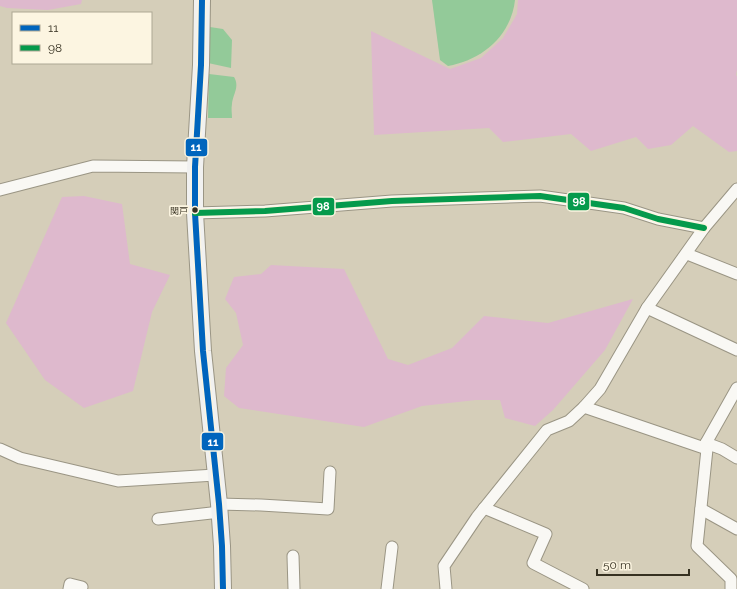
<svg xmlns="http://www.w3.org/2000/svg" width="737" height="589" font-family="Raleway,'Noto Sans JP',sans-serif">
  <rect width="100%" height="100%" fill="#d5ceb9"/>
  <g fill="#deb9cd">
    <path d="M0 0H82L81 4 48 10 7 8 0 6Z"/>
    <path d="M518 0H737V70L736 75 737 76V151L729 152 693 126 671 145 648 149 636 137 591 151 571 134 503 142 489 128 374 135 371 31 450 69 481 58 503 38 517 14Z"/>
    <path d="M84 196 122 204 130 264 170 275 152 312 133 391 84 408 45 380 6 323 62 197Z"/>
    <path d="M271 265 344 269 388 359 408 365 452 348 484 316 548 323 633 299 605 350 553 410 535 426 505 418 500 400H476L422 406 364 427 239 408 224 396 226 368 243 345 236 313 225 299 234 277 261 274Z"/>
  </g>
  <g fill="#93ca99">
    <path d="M432 0H515C511 36 482 60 448 66L440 60Z"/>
    <path d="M210 27 223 29 232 40 231 68 208 63Z"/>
    <path d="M209 74 234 77C240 87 233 94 232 104 231 109 232 113 232 118H208Z"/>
  </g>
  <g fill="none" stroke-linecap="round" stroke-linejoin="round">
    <g stroke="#9a9584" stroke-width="13">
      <g id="minor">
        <path d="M0 190 93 166 195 167"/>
        <path d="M195 213 265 211 392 201 540 196 624 208 658 219 704 228"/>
        <path d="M687 254 737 274"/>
        <path d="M647 308 737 350"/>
        <path d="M584 407 707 449"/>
        <path d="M706 443 722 449 737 458"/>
        <path d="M0 449 20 458 118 481 215 475"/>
        <path d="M219 504 261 505 328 509 330 472"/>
        <path d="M484 508 546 534 533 563 583 589"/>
        <path d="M701 509 737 529"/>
        <path d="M158 519 220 512"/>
        <path d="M293 556 294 589"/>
        <path d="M69 589 70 584 82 587"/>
        <path d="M387 589 392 547"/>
        <path d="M446 589 444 566 477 517 547 430 569 421 584 407 600 389 647 308 704 228 737 189"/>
        <path d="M731 589V579L697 546 707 449 706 443 737 388"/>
      </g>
    </g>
    <g stroke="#9a9584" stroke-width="18">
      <path id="secondary" d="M202 0 201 65 195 167V213L203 351 219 504 222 546 223 589"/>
    </g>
    <use href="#minor" stroke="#f9f8f4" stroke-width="11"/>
    <use href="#secondary" stroke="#f1f1f0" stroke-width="16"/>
    <g stroke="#fcf5e1" stroke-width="9">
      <path id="bus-1" d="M202 0 201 65 195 167V213L203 351 219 504 222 546 223 589"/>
    </g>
    <g stroke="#fcf5e1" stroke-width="9">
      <path id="bus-2" d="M195 213 265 211 392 201 540 196 624 208 658 219 704 228"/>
    </g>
    <use href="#bus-1" stroke="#0065bd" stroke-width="6"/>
    <use href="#bus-2" stroke="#059a4c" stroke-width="6"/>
  </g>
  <circle fill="#363121" stroke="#fcf5e1" stroke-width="1.5" cx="195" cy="210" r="3.5"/>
  <g text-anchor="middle" stroke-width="3.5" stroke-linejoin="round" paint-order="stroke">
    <g font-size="9" fill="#363121" stroke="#fcf5e1" text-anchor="end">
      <text x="188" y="214">関戸</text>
    </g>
  </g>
  <g stroke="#fcf5e1" stroke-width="1.5">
    <rect x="185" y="138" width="23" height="19" rx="4" fill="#0065bd"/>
    <rect x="567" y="192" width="23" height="19" rx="4" fill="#059a4c"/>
    <rect x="312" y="197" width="23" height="19" rx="4" fill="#059a4c"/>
    <rect x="201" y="432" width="23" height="19" rx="4" fill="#0065bd"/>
  </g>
  <g font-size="11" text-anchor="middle" font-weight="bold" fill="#fff">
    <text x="196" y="151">11</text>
    <text x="579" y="205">98</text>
    <text x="323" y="210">98</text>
    <text x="213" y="446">11</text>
  </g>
  <rect x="12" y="12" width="140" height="52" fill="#fcf5e1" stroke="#ada794"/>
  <rect x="20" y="25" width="20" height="6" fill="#0065bd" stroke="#ada794"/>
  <text x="48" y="32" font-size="12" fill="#363121">11</text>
  <rect x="20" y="45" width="20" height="6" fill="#059a4c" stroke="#ada794"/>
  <text x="48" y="52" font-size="12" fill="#363121">98</text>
  <path d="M597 569v6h92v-6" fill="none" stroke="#363121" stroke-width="2"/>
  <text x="603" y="569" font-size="12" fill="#363121" stroke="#fcf5e1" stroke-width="3" paint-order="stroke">50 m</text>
</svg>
